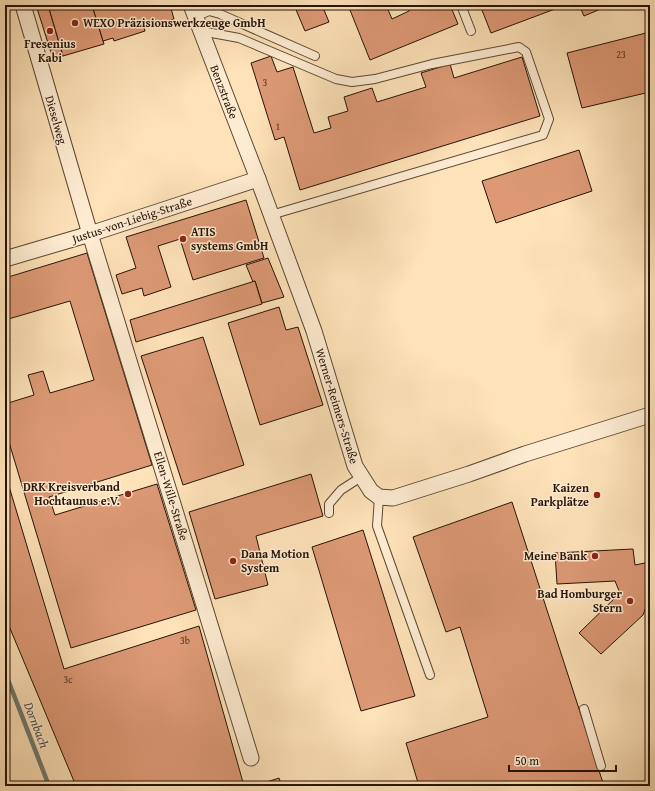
<svg xmlns="http://www.w3.org/2000/svg" width="655" height="791" font-family="'Gentium Book Plus',serif">
  <rect width="100%" height="100%" fill="#fee2b9"/>
  <filter id="stains"><feTurbulence type="fractalNoise" baseFrequency=".005" numOctaves="4"/><feColorMatrix values="0 0 0 0 .2 0 0 0 0 .09 0 0 0 0 .02 0 0 0 .5 -.17"/></filter>
  <radialGradient id="worn" r=".72"><stop offset=".6" stop-color="#630" stop-opacity="0"/><stop offset="1" stop-color="#630" stop-opacity=".3"/></radialGradient>
  <g fill="none" stroke-linecap="round" stroke-linejoin="round">
    <path stroke="#707970" stroke-width="4.5" d="M5 672 49 786"/>
  </g>
  <g fill="#dd9976" stroke="#261306">
    <path d="M36 5H48L63 56 53 59Z"/>
    <path d="M48 5H92L104 44 63 56Z"/>
    <path d="M92 5H170L174 19 144 28 145 31 114 41 113 38 103 41Z"/>
    <path d="M294 5H322L329 22 305 31Z"/>
    <path d="M348 5H386L392 19 409 11 412 5H450L458 24 370 60Z"/>
    <path d="M480 5H553L555 9 491 33Z"/>
    <path d="M579 5H610L584 16Z"/>
    <path d="M650 32V92L582 108 567 53Z"/>
    <path d="M271 56 277 72 293 67 314 133 331 128 328 117 348 111 344 97 372 88 377 102 426 87 421 73 450 64 454 78 522 57 540 116 300 190 284 137 275 140 251 63Z"/>
    <path d="M579 150 592 191 496 223 482 181Z"/>
    <path d="M246 200 264 258 193 280 180 239 158 246 171 287 144 296 142 288 122 294 116 275 136 268 126 237Z"/>
    <path d="M87 253 152 465 49 497 55 515 157 484 196 610 71 648 5 429V404L34 395 28 375 43 371 50 393 94 380 70 301 5 320V278Z"/>
    <path d="M268 258 284 297 262 303 255 281 253 282 246 265Z"/>
    <path d="M255 281 262 304 136 342 130 320Z"/>
    <path d="M279 307 286 330 298 327 323 405 260 425 228 323Z"/>
    <path d="M5 325 10 340 5 341Z"/>
    <path d="M203 337 244 465 183 485 141 356Z"/>
    <path d="M5 473 64 669 199 626 244 786H76L9 626 5 612Z"/>
    <path d="M311 474 323 516 256 536 268 585 215 599 189 512Z"/>
    <path d="M512 502 604 786H419L406 743 488 717 460 627 446 632 413 537Z"/>
    <path d="M363 530 415 696 361 711 312 547Z"/>
    <path d="M633 549 635 565 650 562V601H648L643 615 601 654 579 633 620 593 615 581 557 584 555 553Z"/>
    <path d="M650 638V674L647 673Z"/>
    <path d="M279 778 282 786H254Z"/>
  </g>
  <g fill="none" stroke-linecap="round" stroke-linejoin="round">
    <g stroke="#5c4733" stroke-width="10">
      <g id="lane">
        <path d="M461 5 471 31"/>
        <path d="M195 17 209 11 220 14 315 56"/>
        <path d="M201 31 239 38 336 79 352 82 375 79 432 64 519 47 526 52 549 119 543 135 271 215"/>
        <path d="M379 497 377 526 430 675"/>
        <path d="M329 513V504L341 490 361 477"/>
        <path d="M584 709 601 766"/>
      </g>
    </g>
    <g stroke="#5c4733" stroke-width="17">
      <g id="street">
        <path d="M23 5 90 234 251 758"/>
        <path d="M191 5 258 179 314 331 355 466 371 491 379 497 393 498 469 474 525 454 650 415"/>
        <path d="M5 259 90 234 258 179"/>
      </g>
    </g>
    <path stroke="#261306" stroke-width="2.5" stroke-dasharray="1 2" stroke-linecap="butt" d="M647 499 650 508"/>
    <use href="#lane" stroke="#feecd2" stroke-width="8"/>
    <use href="#street" stroke="#feecd2" stroke-width="15"/>
  </g>
  <g fill="#8f2418" stroke="#feecd2" stroke-width="1.5">
    <circle cx="75" cy="23" r="4"/>
    <circle cx="50" cy="31" r="4"/>
    <circle cx="183" cy="239" r="4"/>
    <circle cx="128" cy="494" r="4"/>
    <circle cx="597" cy="495" r="4"/>
    <circle cx="595" cy="556" r="4"/>
    <circle cx="233" cy="561" r="4"/>
    <circle cx="630" cy="601" r="4"/>
  </g>
  <g text-anchor="middle" stroke-width="3" stroke-linejoin="round" paint-order="stroke">
    <g font-size="10" fill="#543422">
      <text x="621" y="58">23</text>
      <text x="265" y="86">3</text>
      <text x="278" y="130">1</text>
      <text x="185" y="644">3b</text>
      <text x="68" y="683">3c</text>
    </g>
    <g font-size="12" font-weight="bold" fill="#261306" stroke="#feecd2" text-anchor="end">
      <text x="83" y="27" text-anchor="start">WEXO Präzisionswerkzeuge GmbH</text>
      <text x="50" y="48" text-anchor="middle">Fresenius<tspan x="50" dy="14">Kabi</tspan></text>
      <text x="191" y="236" text-anchor="start">ATIS<tspan x="191" dy="14">systems GmbH</tspan></text>
      <text x="120" y="491">DRK Kreisverband<tspan x="120" dy="14">Hochtaunus e.V.</tspan></text>
      <text x="589" y="492">Kaizen<tspan x="589" dy="14">Parkplätze</tspan></text>
      <text x="241" y="558" text-anchor="start">Dana Motion<tspan x="241" dy="14">System</tspan></text>
      <text x="587" y="560">Meine Bank</text>
      <text x="622" y="598">Bad Homburger<tspan x="622" dy="14">Stern</tspan></text>
    </g>
    <g font-size="12" fill="#261306" stroke="#feecd2">
      <text transform="translate(224 92) rotate(69)" y="4">Benzstraße</text>
      <text transform="translate(56 120) rotate(74)" y="4">Dieselweg</text>
      <text transform="translate(132 220) rotate(-18)" y="4">Justus-von-Liebig-Straße</text>
      <text transform="translate(337 406) rotate(73)" y="4">Werner-Reimers-Straße</text>
      <text transform="translate(171 496) rotate(73)" y="4">Ellen-Wille-Straße</text>
    </g>
    <g font-size="13" font-style="italic" fill="#514e44" stroke="#feecd2">
      <text transform="translate(37 725) rotate(69)" y="5">Dornbach</text>
    </g>
  </g>
  <rect width="655" height="791" fill="none" stroke="#fee2b9" stroke-width="20"/>
  <rect x="6" y="6" width="643" height="779" fill="none" stroke="#261306" stroke-width="2"/>
  <rect x="10" y="10" width="635" height="771" fill="none" stroke="#261306"/>
  <path d="M509 765v6h107v-6" fill="none" stroke="#261306" stroke-width="2"/>
  <text x="515" y="765" font-size="12" fill="#261306" stroke="#feecd2" stroke-width="3" paint-order="stroke">50 m</text>
  <rect width="100%" height="100%" filter="url(#stains)"/>
  <rect width="100%" height="100%" fill="url(#worn)"/>
</svg>
